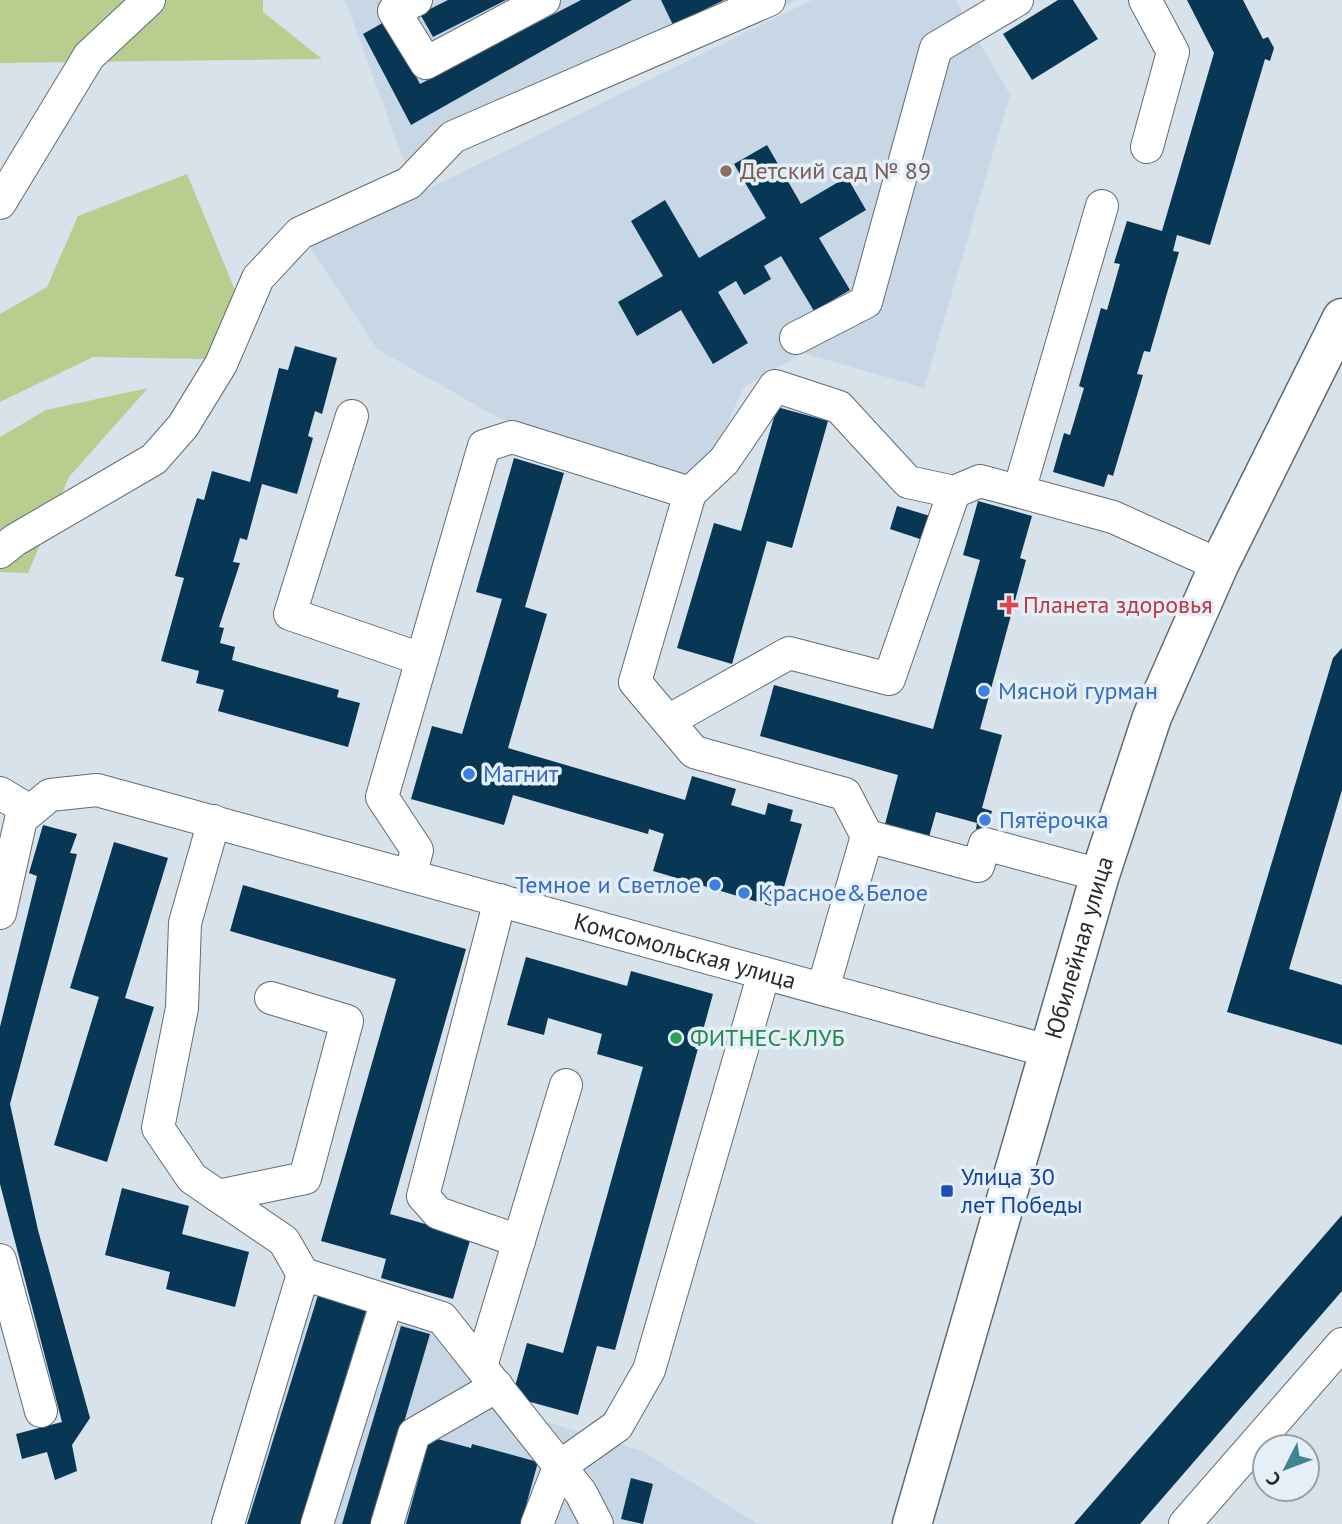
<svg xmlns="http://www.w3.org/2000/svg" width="1342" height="1524" font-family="'PT Sans',sans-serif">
  <rect width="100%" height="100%" fill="#d8e2eb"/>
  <g fill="#c8d7e5">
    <path d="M345 0H797L408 172Z"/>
    <path d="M812 0H955L1010 95 924 388 803 353 744 387 707 467 671 477 497 417 377 349 310 247Z"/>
    <path d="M288 1266 449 1314 507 1410 642 1451 758 1524H210Z"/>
  </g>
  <g fill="#b8ce8e">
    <path d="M0 0H263V12L322 59 0 63Z"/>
    <path d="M187 174 244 312 205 359 93 357 0 402V314L47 287 78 216Z"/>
    <path d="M148 388 69 477 28 573 0 572V437L46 410Z"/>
  </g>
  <g fill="#083755">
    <path d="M448 0H506L433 37 420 14Z"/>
    <path d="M581 0H632L411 125 363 34 386 21 420 84Z"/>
    <path d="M661 0H724L673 25Z"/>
    <path d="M1058 0H1073L1098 39 1032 80 1003 34Z"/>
    <path d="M1187 0H1243L1263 39 1268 37 1274 48 1270 61 1265 59 1210 245 1177 235 1173 251 1179 252 1150 352 1144 351 1137 374 1143 375 1113 476 1108 474 1104 487 1053 472 1064 433 1070 435 1084 388 1079 386 1101 308 1107 310 1120 264 1114 263 1127 221 1162 231 1214 53Z"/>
    <path d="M767 145 801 204 847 177 866 210 819 238 850 290 814 311 781 256 764 266 771 279 744 295 736 281 718 292 748 343 713 364 681 310 637 336 618 302 663 276 631 221 665 200 699 258 766 218 734 164Z"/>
    <path d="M295 346 337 358 322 414 315 411 308 436 313 438 297 494 262 484 247 540 240 538 233 562 240 563 219 627 224 628 220 643 235 647 232 660 339 690 337 697 360 703 348 747 218 711 224 690 196 683 199 671 161 661 184 578 175 576 197 498 204 500 212 471 250 482 279 368 288 370Z"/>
    <path d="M777 407 828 421 792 548 767 541 732 664 677 648 714 523 741 531Z"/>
    <path d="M514 458 564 473 525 607 547 614 508 748 685 800 692 776 736 789 731 805 765 815 768 803 793 810 790 821 802 824 778 908 653 871 664 834 649 829 648 834 513 795 504 825 411 799 432 726 462 734 502 599 476 592Z"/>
    <path d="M978 501 1032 516 1020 558 1026 560 980 729 1002 735 982 808 992 811 986 832 976 829 977 823 936 812 929 837 885 824 898 775 760 736 774 685 933 729 980 560 963 555Z"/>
    <path d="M897 506 930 516 923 540 890 529Z"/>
    <path d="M1342 648V790L1289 969 1342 985V1045L1227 1012 1333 658Z"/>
    <path d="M43 825 77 834 70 853 77 854 10 1104 38 1230 90 1418 72 1445 77 1471 55 1480 47 1452 22 1459 16 1434 62 1422 0 1184V1027L37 876 29 873Z"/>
    <path d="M114 842 168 858 125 998 154 1007 107 1162 54 1145 99 997 70 988Z"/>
    <path d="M243 885 466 949 390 1214 471 1237 453 1299 381 1278 386 1259 321 1241 396 979 230 931Z"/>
    <path d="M526 957 627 986 631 971 713 994 615 1350 597 1346 578 1415 512 1397 527 1343 563 1353 643 1067 597 1054 602 1034 548 1018 544 1035 507 1025Z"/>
    <path d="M122 1188 189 1206 182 1234 249 1252 235 1307 166 1289 170 1272 105 1255Z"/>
    <path d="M1342 1215V1291L1140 1524H1074Z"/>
    <path d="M319 1292 367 1308 300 1524H247Z"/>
    <path d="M401 1326 430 1334 374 1524H342Z"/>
    <path d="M430 1437 471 1448 472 1444 538 1462 521 1524H406Z"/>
    <path d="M631 1478 653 1484 643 1524 621 1519Z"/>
  </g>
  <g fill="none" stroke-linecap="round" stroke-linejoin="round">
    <g stroke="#626b72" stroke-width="34">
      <g id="minor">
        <path d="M416 0 394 11 426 63 544 0"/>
        <path d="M1145 0 1173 52 1147 147"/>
        <path d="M0 203 89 56 149 0"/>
        <path d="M796 338 866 302 936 48 1017 0"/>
        <path d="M352 416 290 614 421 659"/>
        <path d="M1019 491 1102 206"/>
        <path d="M0 552 15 540 154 459 183 426 221 364 258 278 300 233 409 183 453 137 769 0"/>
        <path d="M668 721 789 653 889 679 954 492"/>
        <path d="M0 793 30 811"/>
        <path d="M214 821 185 923 182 1008 158 1128 192 1178 284 1241 303 1274"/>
        <path d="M867 836 978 866 985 844 1100 875"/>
        <path d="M410 876 417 850 382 797 484 446 512 437 690 493"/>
        <path d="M500 900 423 1196 438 1213 519 1241"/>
        <path id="s1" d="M0 913 21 819 50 795 97 790 1048 1051"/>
        <path d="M823 989 867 836 845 794 694 752 635 682 690 493 724 461 775 386 839 407 908 482 954 492 980 481 1113 517 1219 565"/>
        <path d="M218 1196 305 1178 347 1021 271 998"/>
        <path d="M0 1260 41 1411"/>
        <path d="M481 1366 566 1085"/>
        <path d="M228 1524 303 1274 442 1318 581 1493 597 1524"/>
        <path d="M317 1524 387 1301"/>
        <path d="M387 1524 414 1434 497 1386"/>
        <path d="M537 1524 559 1467 617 1426 649 1370 764 973"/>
        <path d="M1185 1524 1342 1344"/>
      </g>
    </g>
    <g stroke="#626b72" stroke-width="41">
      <g id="major">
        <path id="s2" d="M912 1524 1100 875 1152 717 1219 565 1342 318"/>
      </g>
    </g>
    <use href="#minor" stroke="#fff" stroke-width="32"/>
    <use href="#major" stroke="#fff" stroke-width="38"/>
  </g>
  <circle fill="#8d6e63" stroke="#e5eff8" stroke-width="2.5" cx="726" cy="171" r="7"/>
  <path fill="#e0444e" stroke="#e5eff8" stroke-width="2.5" d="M1005.5 594.5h7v7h7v7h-7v7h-7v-7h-7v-7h7z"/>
  <g fill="#3f7fe0" stroke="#e5eff8" stroke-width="2.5">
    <circle cx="984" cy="691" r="7"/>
    <circle cx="469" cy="774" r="7"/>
    <circle cx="985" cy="820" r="7"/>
    <circle cx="715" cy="885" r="7"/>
    <circle cx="744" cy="893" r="7"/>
  </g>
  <circle fill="#2e9e5b" stroke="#e5eff8" stroke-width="2.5" cx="676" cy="1038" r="7"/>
  <rect fill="#1a4fb4" stroke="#e5eff8" stroke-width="2.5" x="940" y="1184" width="14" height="14" rx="3.5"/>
  <g text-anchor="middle" stroke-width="7" stroke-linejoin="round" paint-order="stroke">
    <g font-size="24" fill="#785e54" stroke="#e5eff8" text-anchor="start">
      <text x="740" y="179">Детский сад № 89</text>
    </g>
    <g font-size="24" fill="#be3a42" stroke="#e5eff8" text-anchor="start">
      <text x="1023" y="613">Планета здоровья</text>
    </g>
    <g font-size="24" fill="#366cbe" stroke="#e5eff8" text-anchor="start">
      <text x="998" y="699">Мясной гурман</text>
      <text x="483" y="782">Магнит</text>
      <text x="999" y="828">Пятёрочка</text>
      <text x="701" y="893" text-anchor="end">Темное и Светлое</text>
      <text x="758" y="901">Красное&amp;Белое</text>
    </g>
    <g font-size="24" fill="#272a2e" stroke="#e5eff8">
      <text dy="8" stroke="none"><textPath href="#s2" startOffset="600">Юбилейная улица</textPath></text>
      <text dy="8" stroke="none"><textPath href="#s1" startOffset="791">Комсомольская улица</textPath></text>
    </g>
    <g font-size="24" fill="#27864d" stroke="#e5eff8" text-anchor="start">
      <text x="690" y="1046">ФИТНЕС-КЛУБ</text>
    </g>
    <g font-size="24" fill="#164399" stroke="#e5eff8" text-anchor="start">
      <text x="961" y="1185">Улица 30<tspan x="961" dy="28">лет Победы</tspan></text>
    </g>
  </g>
  <g transform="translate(1286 1468) rotate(228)"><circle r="33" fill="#e5eff8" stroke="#99a0a7" stroke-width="2"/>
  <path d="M0-5L12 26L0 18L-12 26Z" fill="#408592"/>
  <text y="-10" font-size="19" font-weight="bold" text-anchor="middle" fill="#272a2e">С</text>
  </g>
</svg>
